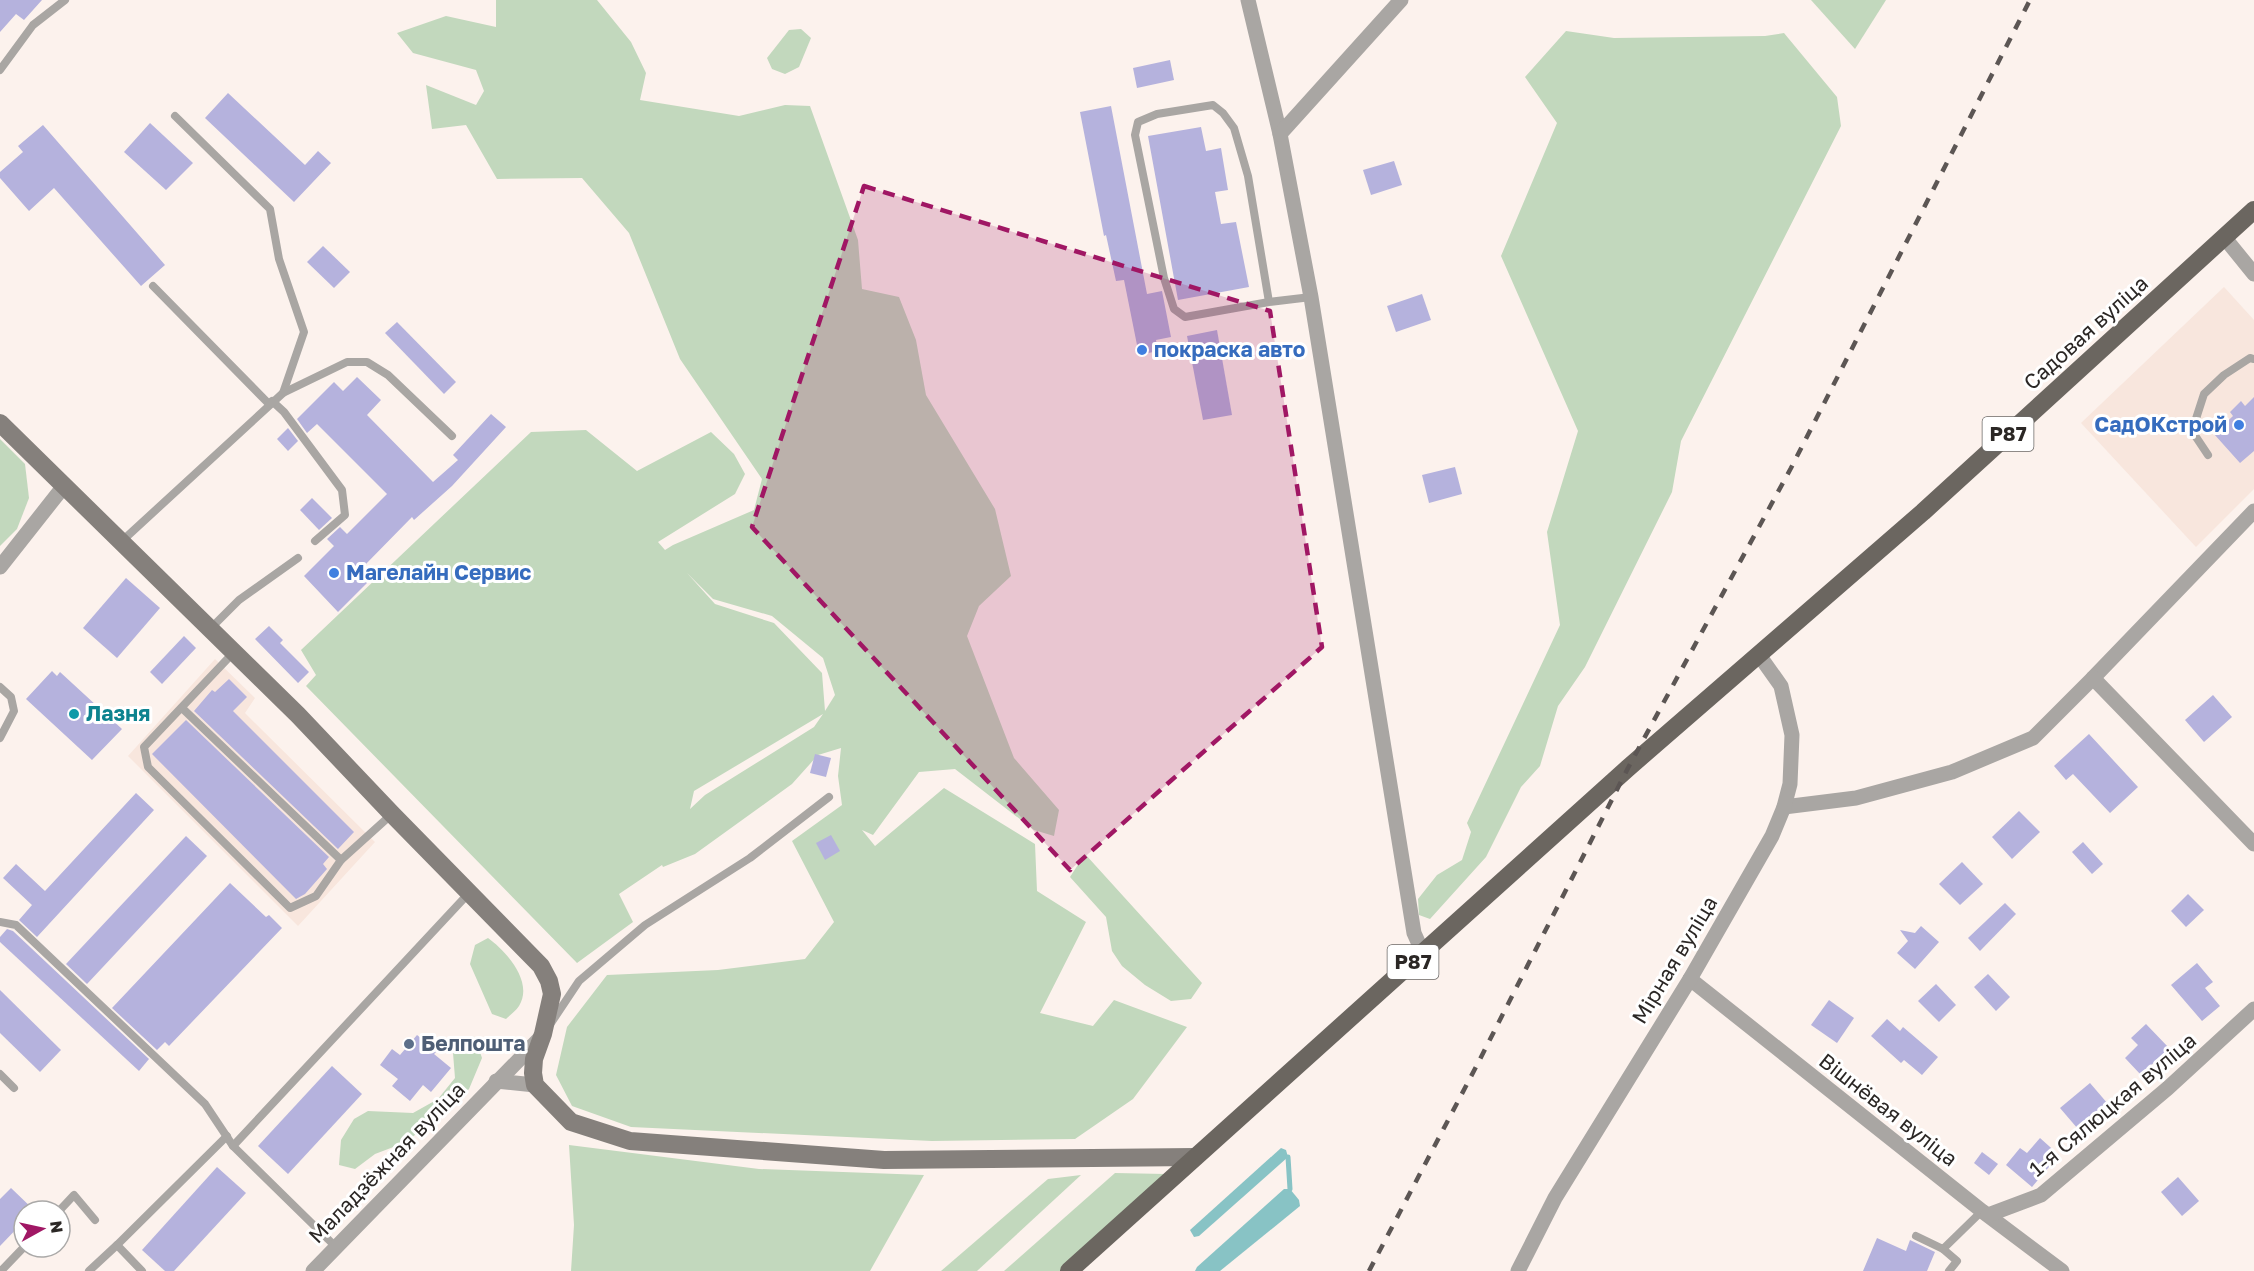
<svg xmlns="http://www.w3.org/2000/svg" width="2254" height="1271" font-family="'Golos Text',sans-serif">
  <rect width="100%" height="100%" fill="#fcf2ed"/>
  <g fill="#f8e6dd">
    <path d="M2224 287 2254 320V489L2196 547 2081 423Z"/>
    <path d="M215 659 255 698 245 713 375 842 298 926 128 756Z"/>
  </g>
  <g fill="#c2d8bd" fill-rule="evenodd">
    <path d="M496 0H597L631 42 646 73 640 100 739 116 785 105 810 106 858 240 862 289 899 297 916 340 926 395 995 509 1011 576 979 606 967 636 1014 758 1059 810 1054 836 1034 830 955 769 919 772 873 835 862 830 875 846 944 788 1035 844 1037 891 1086 922 1040 1013 1093 1026 1114 1000 1187 1027 1133 1099 1075 1139 932 1141 631 1127 572 1106 556 1075 567 1027 607 975 718 970 805 959 834 922 792 841 842 805 838 776 841 748 818 755 792 784 695 854 663 867 662 865 619 894 633 922 577 963 306 686 316 675 301 650 531 432 586 430 637 471 711 432 734 454 745 474 735 494 658 542 665 550 673 545 754 510 762 479 680 359 629 233 582 178 497 179 466 125 432 129 426 85 476 105 484 91 476 70 413 53 397 33 446 16 496 27ZM687 573 713 599 772 616 823 658 835 695 825 711 822 673 774 623 715 604ZM823 714 814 727 705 795 690 809 694 791Z"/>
    <path d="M1811 0H1886L1855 49Z"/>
    <path d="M801 29 811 38 799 67 785 74 772 69 767 58 789 30Z"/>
    <path d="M1566 31 1614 38 1765 36 1784 33 1837 97 1841 126 1681 441 1672 492 1585 667 1558 706 1540 766 1521 787 1486 857 1430 919 1419 915 1418 899 1437 875 1462 860 1471 832 1467 823 1560 625 1547 532 1578 431 1501 256 1557 123 1525 77Z"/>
    <path d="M0 439 25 464 29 498 17 529 0 546Z"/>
    <path d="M1085 854 1202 983 1191 999 1171 1001 1145 985 1122 966 1112 951 1106 917 1070 877Z"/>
    <path d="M488 938C506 951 534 982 519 1006 516 1011 510 1015 506 1019L492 1014 470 964 475 945Z"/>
    <path d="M460 1036 475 1037 482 1058 469 1089 441 1116 404 1143 375 1154 355 1169 339 1165 341 1140 354 1119 368 1111 413 1113 438 1099 455 1078 453 1053Z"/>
    <path d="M569 1145 759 1169 924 1175 870 1271H571L574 1225Z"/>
    <path d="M1115 1173 1166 1174 1060 1271H1004Z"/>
    <path d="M1081 1175 977 1271H941L1048 1179Z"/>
  </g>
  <g fill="#88c3c5">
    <path d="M1281 1148 1286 1150 1288 1157 1199 1236 1194 1237 1190 1230Z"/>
    <path d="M1284 1189H1290L1299 1200 1300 1206 1220 1271H1195L1197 1267Z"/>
  </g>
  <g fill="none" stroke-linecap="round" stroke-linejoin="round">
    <path stroke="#88c3c5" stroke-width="5" d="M1288 1157 1290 1189"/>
  </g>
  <g fill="#b5b2dd">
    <path d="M0 0H42L24 20 16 14 0 32Z"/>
    <path d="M1170 60 1174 80 1137 88 1133 68Z"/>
    <path d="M228 93 305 165 318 151 331 163 294 202 205 118Z"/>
    <path d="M1111 106 1147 294 1162 291 1171 337 1156 340 1158 351 1139 355 1124 280 1116 281 1106 235 1104 236 1080 112Z"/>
    <path d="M150 123 193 163 166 190 124 152Z"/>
    <path d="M43 125 165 265 141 286 54 188 29 211 0 178V172L23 152 18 146Z"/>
    <path d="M1201 127 1206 151 1221 148 1228 190 1215 192 1221 224 1236 222 1249 287 1178 300 1148 136Z"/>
    <path d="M1394 161 1402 185 1371 195 1363 170Z"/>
    <path d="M323 246 350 272 334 288 307 262Z"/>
    <path d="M1422 294 1431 320 1396 332 1387 306Z"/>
    <path d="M397 322 456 382 444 394 385 333Z"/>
    <path d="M1217 330 1232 415 1203 420 1187 336Z"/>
    <path d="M357 377 381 400 367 415 433 482 458 460 453 455 491 414 506 427 452 486 414 520 412 517 363 567 373 577 338 612 304 576 334 546 327 539 340 527 347 534 387 494 317 424 307 433 297 419 334 382 343 391Z"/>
    <path d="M2254 397V451L2240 463 2214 434 2233 416 2230 412 2241 401 2245 406Z"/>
    <path d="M288 428 298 441 288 451 277 439Z"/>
    <path d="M1455 467 1462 494 1429 503 1422 475Z"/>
    <path d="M312 498 332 518 319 530 300 510Z"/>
    <path d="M126 578 160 608 117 658 83 628Z"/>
    <path d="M269 626 283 640 280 643 309 672 298 683 255 639Z"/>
    <path d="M184 636 196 648 162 684 150 672Z"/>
    <path d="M52 671 57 676 60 672 122 729 92 760 26 699Z"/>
    <path d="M229 679 247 697 233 711 354 832 338 849 194 711 212 690 215 692Z"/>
    <path d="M2213 695 2232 717 2204 742 2185 720Z"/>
    <path d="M186 720 329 857 323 864 327 869 305 894 296 899 152 754Z"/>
    <path d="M2089 734 2138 787 2110 813 2073 774 2066 780 2054 766Z"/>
    <path d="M815 754 831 758 826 777 810 773Z"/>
    <path d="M136 793 154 810 37 937 19 920 32 905 3 878 16 864 45 891Z"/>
    <path d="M2019 811 2040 832 2012 859 1992 837Z"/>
    <path d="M831 835 840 851 825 860 816 843Z"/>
    <path d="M186 836 207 856 87 984 66 964Z"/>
    <path d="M2083 842 2103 864 2092 874 2072 852Z"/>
    <path d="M1962 862 1983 884 1960 905 1939 884Z"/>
    <path d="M230 883 266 917 269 915 282 928 169 1046 165 1042 157 1050 112 1008Z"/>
    <path d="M2188 894 2204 910 2186 927 2171 911Z"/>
    <path d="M2005 903 2016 914 1980 951 1968 938Z"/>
    <path d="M1921 926 1939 942 1915 969 1897 953 1908 941 1900 930 1915 933Z"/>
    <path d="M7 929 13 931 149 1059 139 1071 0 942V937Z"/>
    <path d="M2197 963 2213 982 2205 988 2220 1006 2202 1021 2171 985Z"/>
    <path d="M1988 974 2010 997 1996 1011 1974 987Z"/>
    <path d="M1936 984 1956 1005 1939 1022 1918 1001Z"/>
    <path d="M0 990 61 1050 40 1072 0 1033Z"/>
    <path d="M1829 1000 1854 1018 1837 1043 1811 1025Z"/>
    <path d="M1887 1019 1900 1031 1903 1027 1938 1057 1922 1075 1904 1060 1901 1063 1871 1036Z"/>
    <path d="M2146 1024 2169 1048 2141 1075 2125 1058 2138 1045 2131 1038Z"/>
    <path d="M417 1035 437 1051 434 1054 451 1068 431 1092 423 1085 410 1101 392 1086 398 1079 380 1065 392 1049 400 1055Z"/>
    <path d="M332 1066 362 1094 288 1174 258 1146Z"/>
    <path d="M2090 1083 2114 1111 2084 1136 2060 1108Z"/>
    <path d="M2040 1138 2059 1155 2032 1187 2006 1165 2020 1148 2027 1153Z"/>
    <path d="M1982 1152 1998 1164 1989 1175 1974 1163Z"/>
    <path d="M217 1167 246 1193 174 1271H165L142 1250Z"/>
    <path d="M2178 1177 2199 1201 2182 1216 2161 1192Z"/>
    <path d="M11 1188 35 1211H24V1221L0 1246V1199Z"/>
    <path d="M1877 1238 1906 1251 1910 1240 1935 1252 1927 1271H1863Z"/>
  </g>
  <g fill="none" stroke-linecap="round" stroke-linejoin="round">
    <g stroke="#a9a6a3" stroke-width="8">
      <path d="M0 70 33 25 65 0"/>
      <path d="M153 286 269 404"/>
      <path d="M1269 302 1248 176 1234 128 1223 113 1213 105 1157 114 1138 122 1135 135 1164 278 1174 309 1185 317 1269 302 1311 297"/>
      <path d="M283 393 347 362H367L388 375 452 436"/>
      <path d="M272 401 284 412 342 490 345 515 315 541"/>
      <path d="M2208 455 2192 431 2204 394 2224 375 2250 358 2254 359"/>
      <path d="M122 541 283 393 304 332 279 259 270 209 175 116"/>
      <path d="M211 628 239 600 298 558"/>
      <path d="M234 652 144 747 148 767 290 908 316 896 341 860 392 814"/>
      <path d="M0 687 11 697 14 711 0 738"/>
      <path d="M182 708 341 860"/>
      <path d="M0 922 16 925 205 1104 233 1146 336 1247"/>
      <path d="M551 1023 579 981 645 925 750 858 829 797"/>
      <path d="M0 1074 14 1088"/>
      <path d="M233 1146 469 893"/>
      <path d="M59 1211 74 1195 95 1220"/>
      <path d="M1916 1236 1943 1249 1982 1211"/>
      <path d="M117 1245 227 1136"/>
      <path d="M1943 1249 1957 1261 1949 1271"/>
      <path d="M1 1271 24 1247"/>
      <path d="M89 1271 117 1245 142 1271"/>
    </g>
    <g stroke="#a9a6a3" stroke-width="15">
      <path d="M1248 0 1280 134 1311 297 1414 933 1423 953"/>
      <path d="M1280 134 1401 0"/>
      <path d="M2224 237 2254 274"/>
      <path d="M0 567 64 486"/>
      <path d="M2093 678 2254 511"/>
      <path d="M1784 807 1856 798 1952 772 2033 738 2093 678 2254 844"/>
      <path d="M1690 979 1982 1211 2062 1271"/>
      <path d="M496 1081 535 1085"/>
      <path d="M1988 1215 2041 1195 2168 1088 2254 1009"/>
      <path d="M313 1271 543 1035"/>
      <path d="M1518 1271 1555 1198 1690 979 1772 836 1784 807 1790 784 1792 735 1781 686 1759 655"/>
    </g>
    <path stroke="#85807c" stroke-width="18" d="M0 423 298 715 392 814 541 966 549 981 552 994 543 1034 534 1059 533 1073 535 1085 571 1122 630 1141 884 1160 1195 1157"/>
    <path stroke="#6b6660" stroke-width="18" d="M1069 1271 1628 768 1923 512 2254 210"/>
    <path stroke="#5c5654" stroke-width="4.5" stroke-dasharray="10 10" stroke-linecap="butt" d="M1369 1271 1477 1065 1628 768 1791 468 2030 0"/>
  </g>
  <path fill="#a01764" fill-opacity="0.2" stroke="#a01764" stroke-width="4.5" stroke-dasharray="12 8" stroke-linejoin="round" d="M864 186 1270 311 1322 647 1070 870 752 527Z"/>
  <g fill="#3f7fe0" stroke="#fff" stroke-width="2">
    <circle cx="1142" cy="350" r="6"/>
    <circle cx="2239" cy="425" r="6"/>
    <circle cx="334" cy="573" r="6"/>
  </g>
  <circle fill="#0f9aa8" stroke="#fff" stroke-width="2" cx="74" cy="714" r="6"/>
  <circle fill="#5c6f8a" stroke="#fff" stroke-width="2" cx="409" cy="1044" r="6"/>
  <g text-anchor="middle" stroke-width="6" stroke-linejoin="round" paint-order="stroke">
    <g fill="#fff" stroke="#6b6866" stroke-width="1.5">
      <rect x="1982.5" y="417" width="51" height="34" rx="4.5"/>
      <rect x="1387.5" y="945" width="51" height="34" rx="4.5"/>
    </g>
    <g font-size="20" font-weight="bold" fill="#2b2725">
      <text x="2008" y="441">Р87</text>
      <text x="1413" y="969">Р87</text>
    </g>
    <g font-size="21" fill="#2b2725" stroke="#fff">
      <text transform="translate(2086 333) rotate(-42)" y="7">Садовая вуліца</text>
      <text transform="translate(1675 960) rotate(-59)" y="7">Мірная вуліца</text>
      <text transform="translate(2113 1105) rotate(-40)" y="7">1-я Сялюцкая вуліца</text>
      <text transform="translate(1888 1110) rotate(38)" y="7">Вішнёвая вуліца</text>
      <text transform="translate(387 1163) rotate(-46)" y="7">Маладзёжная вуліца</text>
    </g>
    <g font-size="21" font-weight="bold" fill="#366cbe" stroke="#fff" text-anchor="start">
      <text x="1154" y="357">покраска авто</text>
      <text x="2227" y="432" text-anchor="end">СадОКстрой</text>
      <text x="346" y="580">Магелайн Сервис</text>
    </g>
    <g font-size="21" font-weight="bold" fill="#0d838f" stroke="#fff" text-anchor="start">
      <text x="86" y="721">Лазня</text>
    </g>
    <g font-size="21" font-weight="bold" fill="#4e5e75" stroke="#fff" text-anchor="start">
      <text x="421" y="1051">Белпошта</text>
    </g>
  </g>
  <g transform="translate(42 1229) rotate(82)"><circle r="28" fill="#ffffff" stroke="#aaa9a8" stroke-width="1.5"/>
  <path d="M0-4.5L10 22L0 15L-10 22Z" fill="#a01764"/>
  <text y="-9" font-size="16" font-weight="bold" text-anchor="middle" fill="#2b2725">N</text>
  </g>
</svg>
